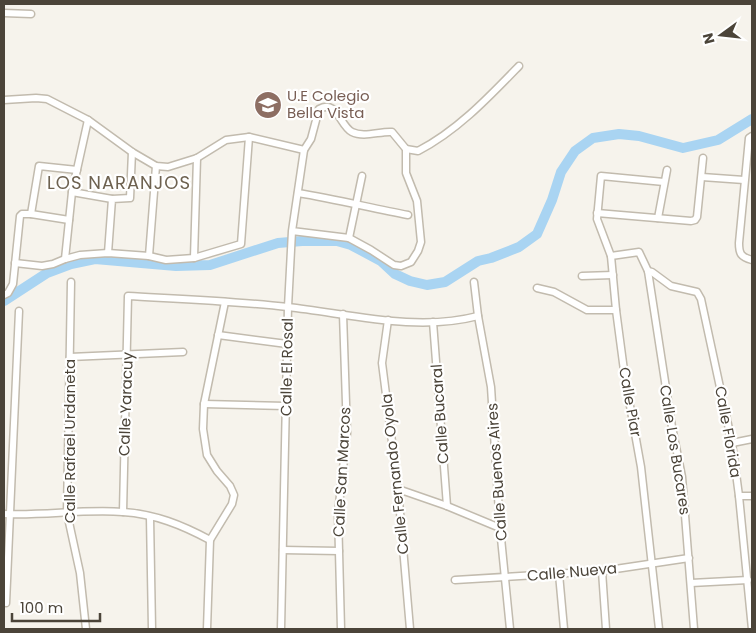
<svg xmlns="http://www.w3.org/2000/svg" width="756" height="633" font-family="Poppins,sans-serif">
  <rect width="100%" height="100%" fill="#f6f3ec"/>
  <g fill="none" stroke-linecap="round" stroke-linejoin="round">
    <path stroke="#a9d4f2" stroke-width="10" d="M4 301 47 273 71 264 95 259 176 266 210 265 278 243 302 241H337L351 245 381 261 395 274 410 281 427 285 445 282 478 261 491 258 519 247 537 234 552 200 561 172 575 151 593 138 619 134 639 136 683 148 718 140 752 119"/>
    <g stroke="#c2bbae" stroke-width="9">
      <g id="street">
        <path d="M4 13 31 14"/>
        <path d="M4 100 36 98 47 99 88 120 132 152 156 166 168 167 197 158 226 140 249 137 304 150"/>
        <path d="M752 136 749 138 739 243C739 254 741 257 752 260"/>
        <path d="M406 149 418 151C457 131 489 97 519 66"/>
        <path d="M702 177 744 180"/>
        <path d="M72 192 112 199"/>
        <path d="M298 193C335 199 371 208 408 215"/>
        <path d="M597 213 691 221 695 220 697 217 703 158"/>
        <path d="M31 214 39 166 77 170"/>
        <path d="M658 218 667 170"/>
        <path d="M349 238 362 176"/>
        <path d="M108 253 112 199 130 198 132 152"/>
        <path d="M149 256 156 166"/>
        <path d="M611 256 639 252 648 271 672 427 682 477 694 629"/>
        <path d="M194 258 197 158"/>
        <path d="M65 259 72 192 88 120"/>
        <path d="M15 263 42 266 53 264 65 259 80 255 108 253 149 256 166 260 194 258 241 244 249 137"/>
        <path d="M648 271 652 272 671 286 697 292 701 299 732 443 739 496 752 629"/>
        <path d="M582 276 613 275"/>
        <path d="M71 282 67 513 80 573 86 629"/>
        <path d="M474 282 478 316 491 387 500 528 510 629"/>
        <path d="M537 288 554 292 587 310H616"/>
        <path d="M4 295 8 293 13 284 20 216 22 214H31L69 220"/>
        <path d="M388 320 382 363 398 489 410 629"/>
        <path d="M433 322 447 506"/>
        <path d="M218 335 287 344"/>
        <path d="M70 357 183 352"/>
        <path d="M204 404 286 406"/>
        <path d="M732 443 752 439"/>
        <path d="M398 489 447 506 500 528"/>
        <path d="M739 496H752"/>
        <path d="M123 512 128 296C182 299 235 301 288 307 350 314 417 332 478 316"/>
        <path d="M4 514C43 516 83 509 123 512 155 514 182 525 210 540"/>
        <path d="M150 517 152 629"/>
        <path d="M283 550 339 551"/>
        <path d="M602 571 606 629"/>
        <path d="M559 574 564 629"/>
        <path d="M455 580 602 571 689 558"/>
        <path d="M691 583 748 580"/>
        <path d="M6 603 19 311"/>
        <path d="M207 629 210 540 232 504 234 495 230 486 217 471 207 455 203 429 204 404 225 302"/>
        <path d="M281 629 288 307 292 231 304 150 311 139 319 109C337 99 340 126 352 132 364 138 380 131 392 132L406 149V173L417 201 421 242 418 251 411 262 401 266 394 265 371 250 349 238 292 231"/>
        <path d="M341 629 338 513 347 433 343 314"/>
        <path d="M659 629 641 467 625 378 616 310 611 256 597 219 601 176 664 182"/>
      </g>
    </g>
    <use href="#street" stroke="#fff" stroke-width="6"/>
  </g>
  <defs>
    <g id="school-disc" transform="scale(1.4375)"><circle r="9.5" fill="#8d6e63" stroke="#fff"/><path d="M0-5L7-2L0 1L-7-2ZM-4 1L0 2.5L4 1V4Q0 6-4 4Z" fill="#fff"/></g>
  </defs>
  <g fill-rule="evenodd">
    <use href="#school-disc" x="268" y="105"/>
  </g>
  <g text-anchor="middle" stroke-width="4.5" stroke-linejoin="round" paint-order="stroke">
    <g font-size="15" fill="#785e54" stroke="#fff" text-anchor="start">
      <text x="287" y="101">U.E Colegio<tspan x="287" dy="17">Bella Vista</tspan></text>
    </g>
    <g font-size="15" fill="#4b4439" stroke="#fff">
      <text transform="translate(287 367) rotate(-89)" y="5">Calle El Rosal</text>
      <text transform="translate(630 402) rotate(80)" y="5">Calle Piar</text>
      <text transform="translate(126 404) rotate(-88)" y="5">Calle Yaracuy</text>
      <text transform="translate(440 414) rotate(-94)" y="5">Calle Bucaral</text>
      <text transform="translate(728 432) rotate(80)" y="5">Calle Florida</text>
      <text transform="translate(70 441) rotate(-90)" y="5">Calle Rafael Urdaneta</text>
      <text transform="translate(675 450) rotate(81)" y="5">Calle Los Bucares</text>
      <text transform="translate(342 472) rotate(-87)" y="5">Calle San Marcos</text>
      <text transform="translate(497 472) rotate(-94)" y="5">Calle Buenos Aires</text>
      <text transform="translate(395 474) rotate(-96)" y="5">Calle Fernando Oyola</text>
      <text transform="translate(572 572) rotate(-5)" y="5">Calle Nueva</text>
    </g>
    <g font-size="18" letter-spacing="1" fill="#6e6250" stroke="#fff">
      <text x="119" y="189">LOS NARANJOS</text>
    </g>
  </g>
  <rect width="756" height="633" fill="none" stroke="#4b4439" stroke-width="10"/>
  <g transform="translate(721 35) rotate(255)" stroke="#ffffff" stroke-width="4" paint-order="stroke">
  <path d="M0-4L9 19L0 12L-9 19Z" fill="#4b4439"/>
  <text y="-8" font-size="14" font-weight="bold" text-anchor="middle" fill="#4b4439">N</text>
  </g>
  <path d="M12 613v8h88v-8" fill="none" stroke="#4b4439" stroke-width="2.5"/>
  <text x="20" y="613" font-size="15" fill="#4b4439" stroke="#ffffff" stroke-width="4" paint-order="stroke">100 m</text>
</svg>
